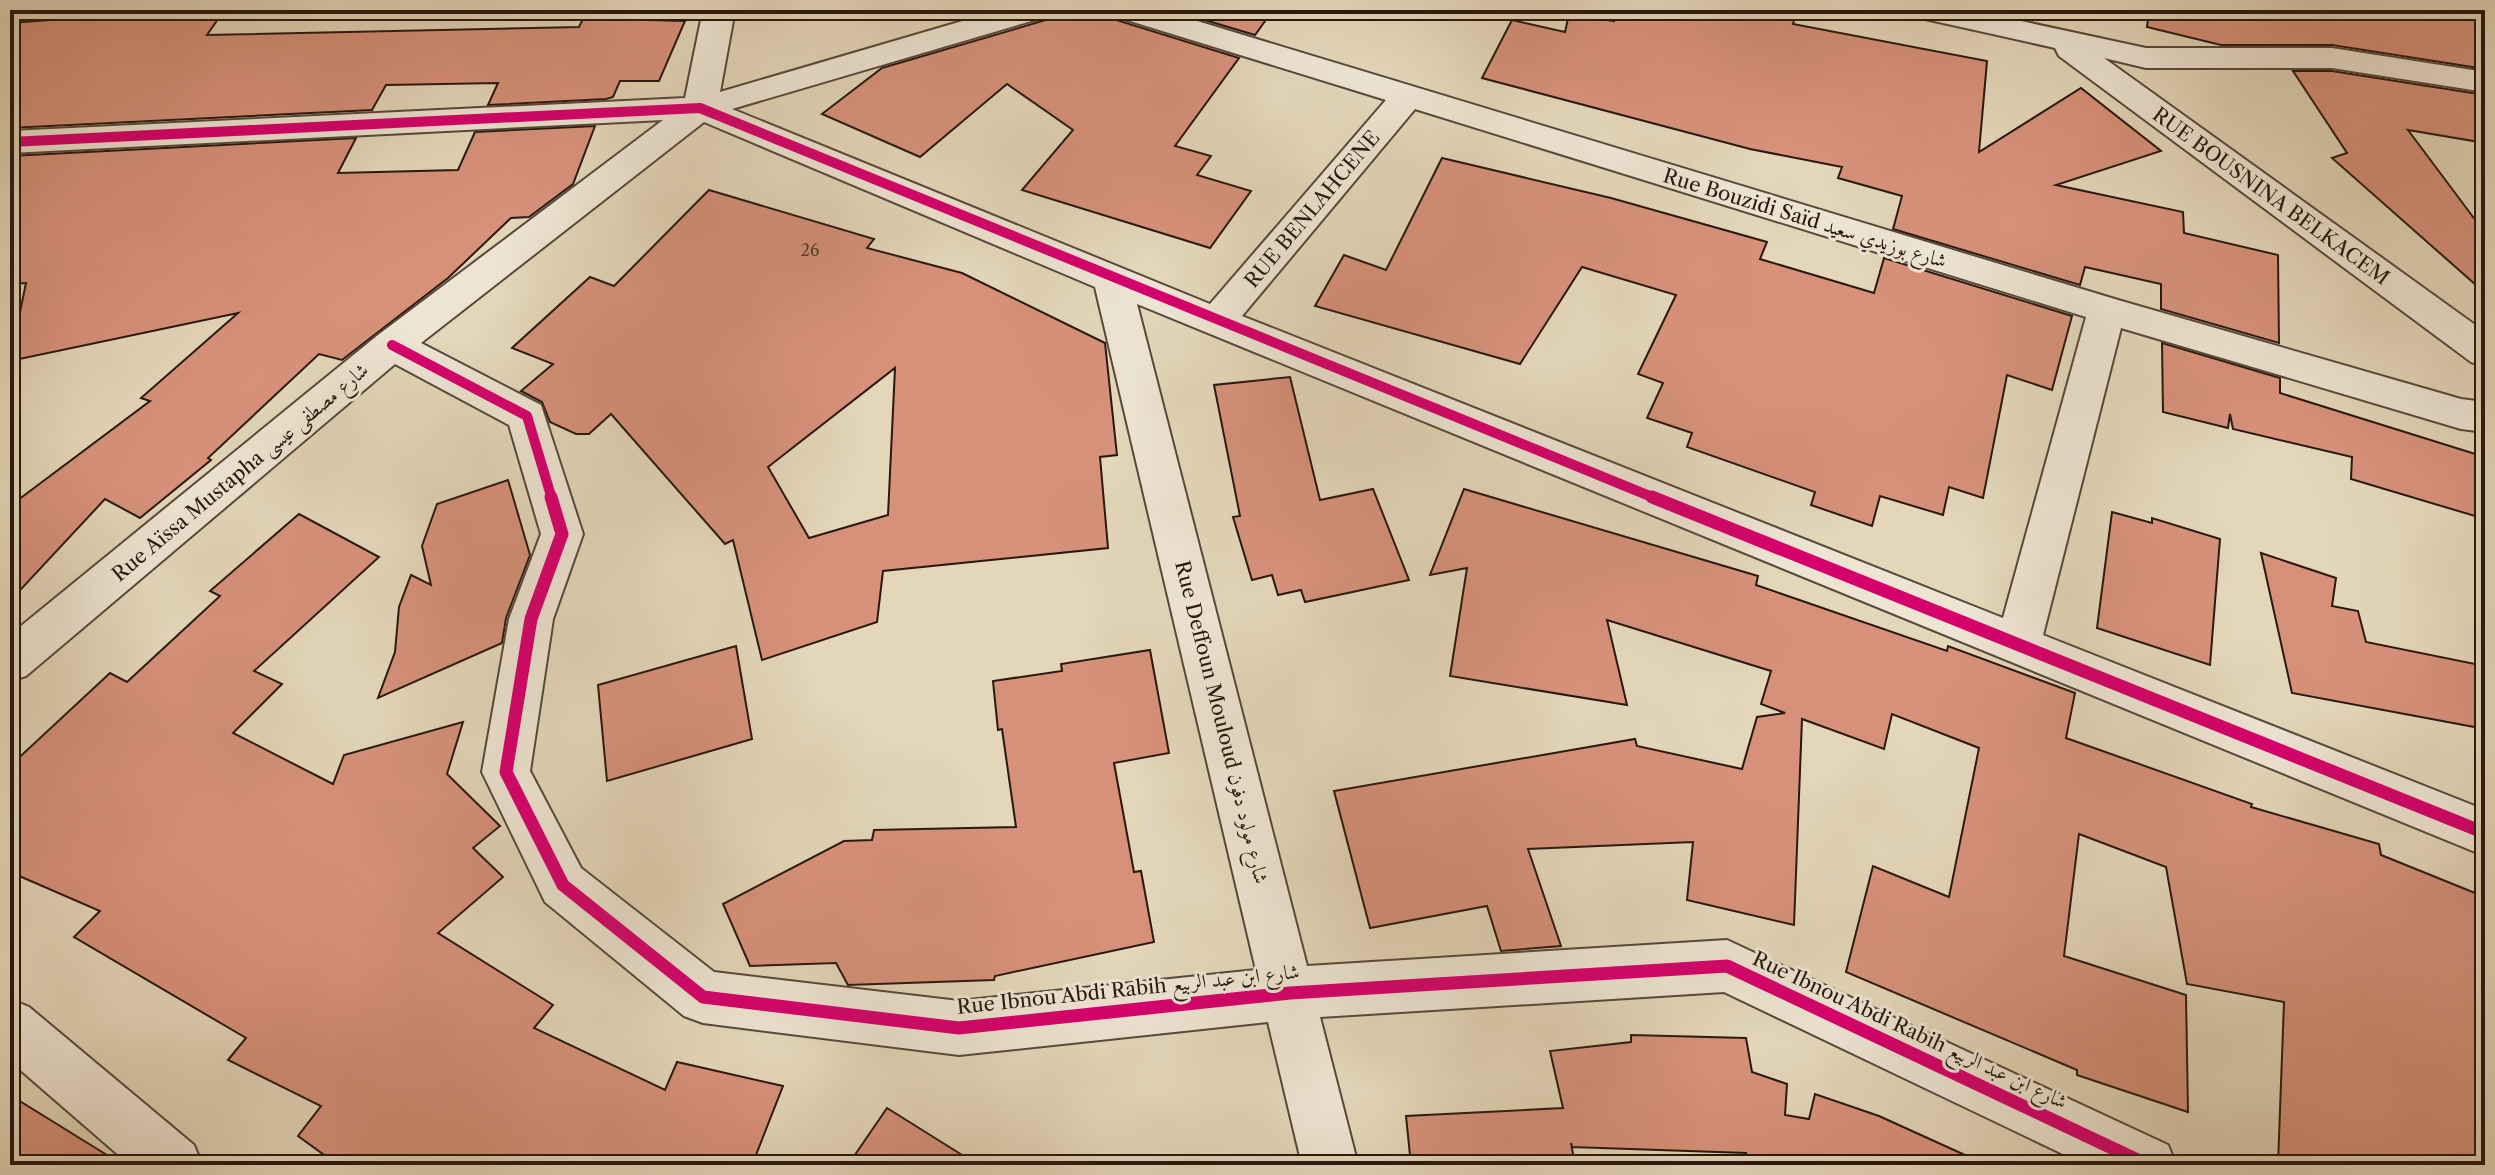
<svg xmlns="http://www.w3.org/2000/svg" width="2495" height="1175" font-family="'Libre Caslon Text',Amiri,serif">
  <rect width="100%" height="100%" fill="#e3d6b9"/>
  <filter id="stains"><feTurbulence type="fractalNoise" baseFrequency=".0025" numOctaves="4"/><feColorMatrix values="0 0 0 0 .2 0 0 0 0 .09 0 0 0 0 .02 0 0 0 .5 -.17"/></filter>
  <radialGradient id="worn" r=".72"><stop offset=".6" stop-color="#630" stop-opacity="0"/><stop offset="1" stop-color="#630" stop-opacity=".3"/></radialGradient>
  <g fill="#d7917b" stroke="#28180f" stroke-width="2" fill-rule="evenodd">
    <path d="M98 10H180L173 20 218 19 207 35 579 27 585 15 651 16 649 20 685 21 659 81H620L613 97 606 99 488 105 498 83 386 85 372 110 10 128V23L92 17Z"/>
    <path d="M1053 10H1109L1116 20 1239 58 1175 146 1211 156 1197 175 1251 191 1210 248 1022 190 1073 130 1007 84 920 157 822 114 882 68 1046 20Z"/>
    <path d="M1171 10H1273L1255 35Z"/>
    <path d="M1617 10H1797L1793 24 1987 61 1979 152 2081 88 2161 151 2056 185 2183 212 2184 233 2278 255 2279 343 2161 309V284L2085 267 2080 285 1893 229 1902 196 1838 178 1842 167 1750 149 1482 78 1512 20 1565 32 1569 14 1614 21Z"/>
    <path d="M2149 10H2454L2476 14 2485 69 2332 45H2221L2147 27Z"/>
    <path d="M2293 71H2332L2485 95V143L2408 130 2485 233V293L2332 158 2347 153Z"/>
    <path d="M595 126 573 184 529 217 511 218 448 278 342 360 319 354 208 458 211 460 140 518 105 499 10 601V506L150 401 141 398 238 313 10 361 26 283 10 284V156L356 138 338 173 458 170 475 132Z"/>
    <path d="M1442 158 1611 198 1767 242 1760 259 1874 293 1884 258 2072 316 2052 390 2007 375 1983 498 1949 487 1943 515 1880 496 1872 526 1811 505 1815 492 1687 447 1692 433 1647 418 1663 383 1638 374 1676 295 1582 267 1520 364 1315 306 1344 255 1386 270Z"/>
    <path d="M709 190 874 239 867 248 962 273 1105 343 1117 455 1100 457 1108 548 883 571 877 622 762 660 733 540 725 544 611 414 589 434H576L550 422 542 402 521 391 553 364 512 348 590 277 614 286ZM895 368 888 515 809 538 768 467Z"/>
    <path d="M2162 343 2280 378V393L2485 457V519L2351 479 2352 457 2233 429 2230 414 2228 428 2163 412Z"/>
    <path d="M1290 377 1320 500 1373 489 1409 580 1305 602 1301 590 1278 595 1272 575 1252 580 1233 517 1240 516 1214 385Z"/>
    <path d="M508 480 530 555 506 618 502 643 378 698 395 652 399 607 411 575 431 585 422 546 437 504Z"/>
    <path d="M1464 489 1758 576 1756 585 1947 651 1948 646 2075 693 2066 738 2252 804 2251 807 2379 844 2381 855 2485 897V1165H2278L2284 1002 2187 984 2166 867 2079 834 2064 956 2186 995 2188 1112 2077 1075V1070L1846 972 1873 866 1949 897 1979 748 1892 714 1884 749 1802 719 1794 925 1687 900 1693 842 1528 849 1561 946 1501 951 1487 906 1370 928 1334 791 1635 739 1637 746 1742 769 1757 717 1785 713 1761 704 1771 671 1607 620 1627 705 1450 676 1467 568 1430 575Z"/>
    <path d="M2112 512 2152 523V518L2220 539 2210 665 2097 628Z"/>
    <path d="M299 514 379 557 254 671 282 684 233 733 333 784 344 755 463 722 447 774 500 826 473 848 503 877 438 933 553 1005 534 1028 665 1090 677 1062 783 1086 752 1165H338L298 1136 321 1106 228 1060 246 1038 74 937 100 911 10 872V766L110 673 127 682 220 596 210 591Z"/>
    <path d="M2261 553 2336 578 2332 606 2358 611 2366 642 2485 666V729L2292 693Z"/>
    <path d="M736 646 752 739 607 781 598 685Z"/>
    <path d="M1150 650 1169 753 1114 763 1134 872 1141 871 1154 942 995 976 994 980 848 985 836 963 750 966 723 904 844 841 872 840 874 830 1016 827 1002 729 998 730 993 681 1062 671 1061 664Z"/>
    <path d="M1631 1035 1746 1038 1752 1072 1787 1084 1785 1115 1809 1119 1815 1094 1879 1116 1987 1165H1745L1746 1153 1572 1147 1571 1143 1575 1165H1411L1406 1116 1563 1108 1550 1051 1631 1042Z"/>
    <path d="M10 1095 123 1165H10Z"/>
    <path d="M887 1108 978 1165H848Z"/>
  </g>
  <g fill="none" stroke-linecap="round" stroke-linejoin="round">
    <g stroke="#57483a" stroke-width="4">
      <g id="minor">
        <path d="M703 10H735L720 92 1000 10H1050L1045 17 732 109 1210 304 1386 100 1117 17 1112 10H1161L2118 300 2461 399 2485 402V432L2461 429 2121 328 2043 635 2485 810V856L1137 304 1307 966 1727 940 2168 1145 2176 1165H2086L1724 992 1320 1017 1358 1165H1302L1268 1022 959 1055 703 1023 684 1016 545 902 482 772 509 619 541 534 509 425 395 364 26 676 10 681V635L378 335 663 120 10 153V131L685 98ZM1415 109 2086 317 2003 618 1242 316ZM704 122 1095 287 1256 970 959 1001 714 972 581 868 530 771 553 619 583 534 541 405 421 343Z"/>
        <path d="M1911 10H1970L2146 48H2332L2485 72V92L2332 68H2146L2104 58 2485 332V366L2471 362 2059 56 2055 48 1916 17Z"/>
        <path d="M10 999 29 1007 194 1145 202 1165H130L10 1061Z"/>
      </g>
    </g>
    <use href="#minor" fill="#ede4d2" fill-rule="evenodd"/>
    <g stroke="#ede4d2" stroke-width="14">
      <g id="cycleway-far1">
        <path d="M10 142 700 108 1657 499"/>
        <path d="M392 345 527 416 552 499"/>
      </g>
    </g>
    <g stroke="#ede4d2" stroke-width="18">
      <g id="cycleway">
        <path d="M551 497 562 534 531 619 506 772 563 885 703 997 959 1028 1290 993 1727 966 2148 1165"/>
        <path d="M1652 497 2485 833"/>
      </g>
    </g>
    <use href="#cycleway-far1" stroke="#d6006c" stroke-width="10"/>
    <use href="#cycleway" stroke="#d6006c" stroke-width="13"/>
  </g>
  <g text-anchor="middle" stroke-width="6" stroke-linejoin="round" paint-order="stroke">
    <g font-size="16" fill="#54362a">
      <text x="810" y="256">26</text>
    </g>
    <g font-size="20" fill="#28180f" stroke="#ede4d2">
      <text transform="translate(2271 196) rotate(36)" y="7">RUE BOUSNINA BELKACEM</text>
      <text transform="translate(1312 209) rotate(-50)" y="7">RUE BENLAHCENE</text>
      <text transform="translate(1805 218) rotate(17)" y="7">Rue Bouzidi Saïd شارع بوزيدي سعيد</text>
      <text transform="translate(240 472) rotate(-40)" y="7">Rue Aïssa Mustapha شارع مصطفى عيسى</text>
      <text transform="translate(1222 722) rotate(76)" y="7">Rue Deffoun Mouloud شارع مولود دفون</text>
      <text transform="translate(1128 989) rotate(-6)" y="7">Rue Ibnou Abdi Rabih شارع ابن عبد الربيع</text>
      <text transform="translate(1910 1030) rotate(25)" y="7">Rue Ibnou Abdi Rabih شارع ابن عبد الربيع</text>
    </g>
  </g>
  <rect width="2495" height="1175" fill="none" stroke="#e3d6b9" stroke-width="40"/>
  <rect x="12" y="12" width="2471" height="1151" fill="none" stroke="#28180f" stroke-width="4"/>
  <rect x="20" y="20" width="2455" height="1135" fill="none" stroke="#28180f" stroke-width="2"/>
  <rect width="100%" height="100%" filter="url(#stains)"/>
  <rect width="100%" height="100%" fill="url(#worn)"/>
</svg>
